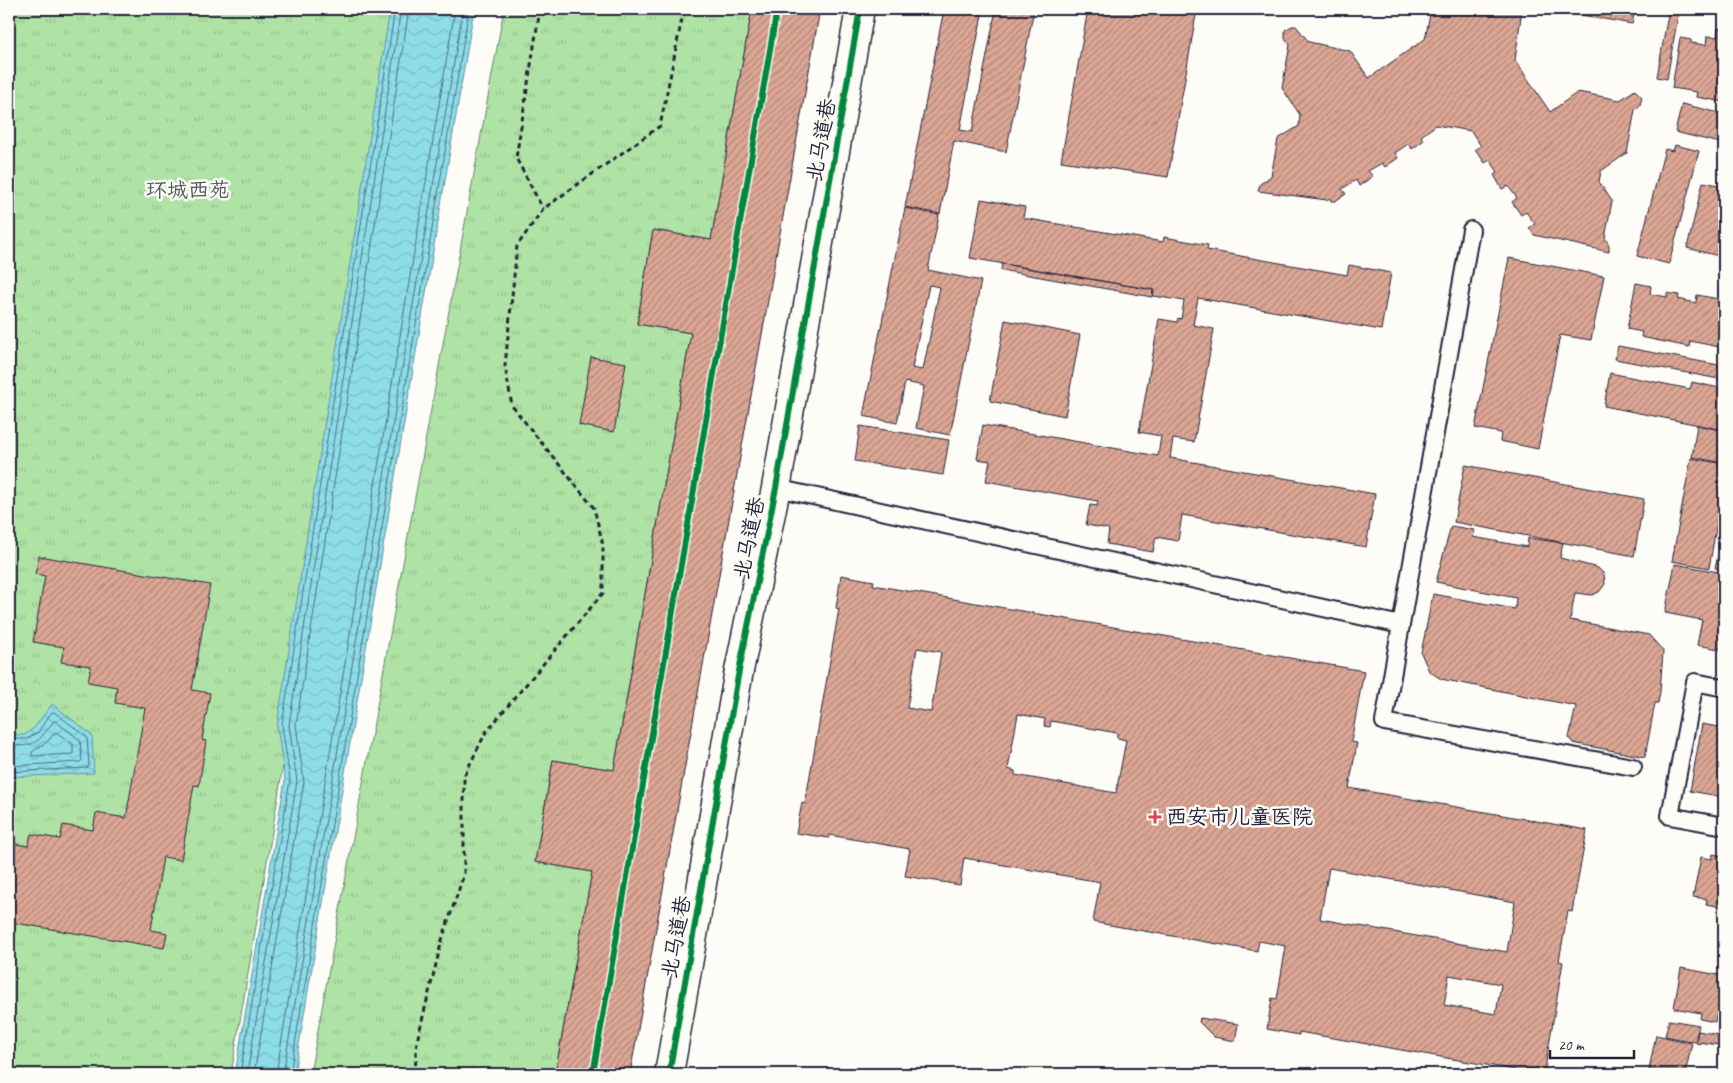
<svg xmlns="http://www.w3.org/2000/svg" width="1733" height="1083" font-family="Caveat,'LXGW WenKai TC',sans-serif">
  <defs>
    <pattern id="grass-tufts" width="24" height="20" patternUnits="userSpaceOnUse" patternTransform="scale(1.25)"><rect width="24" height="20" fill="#afe3a5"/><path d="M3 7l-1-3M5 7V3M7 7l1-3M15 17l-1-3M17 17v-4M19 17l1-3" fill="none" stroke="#96c28f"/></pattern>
    <pattern id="water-waves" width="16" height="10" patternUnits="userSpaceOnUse" patternTransform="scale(1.25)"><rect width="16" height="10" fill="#8ddde8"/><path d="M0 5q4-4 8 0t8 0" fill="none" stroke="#79bdc8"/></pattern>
    <pattern id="building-hatch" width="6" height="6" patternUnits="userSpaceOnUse" patternTransform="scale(1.25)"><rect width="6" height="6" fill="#dca694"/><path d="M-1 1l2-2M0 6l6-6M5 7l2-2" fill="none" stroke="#b2877a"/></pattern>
  </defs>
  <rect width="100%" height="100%" fill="#fdfcf7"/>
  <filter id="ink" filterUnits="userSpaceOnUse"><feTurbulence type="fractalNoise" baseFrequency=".02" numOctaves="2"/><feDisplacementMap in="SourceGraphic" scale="10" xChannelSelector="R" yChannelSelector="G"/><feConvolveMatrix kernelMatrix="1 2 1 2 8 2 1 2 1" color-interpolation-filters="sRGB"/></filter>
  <g filter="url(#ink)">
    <g fill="url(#grass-tufts)" stroke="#688270">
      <path d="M9 9H396L280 785 231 1074H9Z"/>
      <path d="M504 9H752L711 240 653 230 637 324 691 333 614 770 553 760 535 862 592 872 555 1074H310Z"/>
    </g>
    <g fill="url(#water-waves)" stroke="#6292a3">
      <path d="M390 9H474L294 1074H235L285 780 277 726Z"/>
      <path d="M52 704 92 735 94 773 9 777V734L24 735 34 728Z"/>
    </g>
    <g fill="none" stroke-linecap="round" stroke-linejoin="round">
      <g stroke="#4d6d80" stroke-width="1">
        <path d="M56 732 73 744V754L32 756V752L47 742Z"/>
        <path d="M9 739H27L38 732 51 713 54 712 87 737 89 766 86 768 9 772"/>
        <path d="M9 745C35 748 38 742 53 722L55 721 80 740 82 760 80 762 9 766"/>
        <path d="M240 1074 290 780 282 725 395 9"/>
        <path d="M247 1074 297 781 289 725 401 9"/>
        <path d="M254 1074 304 782 296 725 409 9"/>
        <path d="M276 1074 455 9"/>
        <path d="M283 1074 463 9"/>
        <path d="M290 1074 469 9"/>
      </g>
    </g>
    <g fill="url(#building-hatch)" stroke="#22223b" fill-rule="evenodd">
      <path d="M752 9H820L630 1074H555L592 872 535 862 553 760 614 770 691 333 637 324 653 230 711 240Z"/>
      <path d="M944 9H983L960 130 972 132 996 9H994H1034L1006 152 954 141 940 214 905 207Z"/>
      <path d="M1088 9H1197L1168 177 1061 161Z"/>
      <path d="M1431 9H1522L1515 60 1550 112 1578 92 1620 100 1635 90 1642 97 1640 105 1635 110 1627 153 1601 171 1599 182 1612 201 1605 238 1609 245V252L1534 235 1529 228 1535 224 1526 212 1521 215 1512 202 1517 198 1508 186 1502 189 1494 175 1498 172 1490 160 1485 163 1475 149 1481 146 1471 131 1436 125 1421 136 1424 140 1412 149 1408 144 1395 153 1398 158 1385 167 1382 163 1368 171 1373 176 1359 186 1356 180 1342 189 1346 194 1335 201H1331L1330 198 1327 200 1258 191 1260 184 1271 176 1278 139 1299 126 1300 115 1282 88 1290 45 1285 38V30L1292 26H1296L1309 42 1350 51 1369 78 1425 39Z"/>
      <path d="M1548 9H1635L1632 24Z"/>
      <path d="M1669 9H1679L1667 79 1657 77Z"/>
      <path d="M1718 28 1724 29V102L1696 97 1697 92 1672 88 1680 38 1691 40V43L1706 45 1707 36 1717 37Z"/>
      <path d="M1682 104 1724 114V144L1675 132Z"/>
      <path d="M1675 145 1699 151 1669 264 1637 256 1665 149 1673 151Z"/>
      <path d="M1703 182 1724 186V253L1720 252 1719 256 1687 248Z"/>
      <path d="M981 199 1025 207 1023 218 1163 242 1164 237 1208 245 1207 250 1347 275 1349 265 1391 273 1381 330 1198 298 1193 325 1214 329 1194 442 1173 439 1170 458 1375 494 1366 547 1182 515 1178 541 1156 537 1153 552 1107 544 1109 529 1086 525 1090 505 1097 506 1098 501 986 481 990 461 977 459 983 425 1158 456 1161 436 1139 432 1159 319 1177 322 1178 318 1181 319 1184 301 1153 296 1154 290 970 258Z"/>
      <path d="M905 208 939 215 928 270 981 281 950 435 916 428 924 386 905 382 897 423 863 416ZM929 285 940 287 923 370 912 368Z"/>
      <path d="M1509 258 1604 276 1591 340 1560 335 1538 449 1500 441 1501 433 1475 428Z"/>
      <path d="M1002 264 1153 290 1152 297 1001 270Z"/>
      <path d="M1636 283 1651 286 1650 294 1667 297V293L1679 295 1678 299 1696 303 1697 295 1724 300V353L1718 351 1719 347 1690 341 1689 347 1641 337 1642 332 1627 329Z"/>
      <path d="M1005 320 1080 335 1065 416 990 401Z"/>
      <path d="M1618 346 1724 366V380L1615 359Z"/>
      <path d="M591 357 626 363 614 432 579 425Z"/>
      <path d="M1610 373 1690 389 1692 382 1724 389V430L1604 406Z"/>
      <path d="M1697 425 1724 431V463L1692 457Z"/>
      <path d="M860 426 949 440 943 475 855 461Z"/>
      <path d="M1691 458 1724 464V483L1709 568 1672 561Z"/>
      <path d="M1465 465 1644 499 1634 556 1454 522Z"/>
      <path d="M1451 526 1475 530 1473 537 1527 547 1528 538 1563 543 1560 558 1598 568 1604 574 1605 584 1599 592 1592 595 1575 593 1570 620 1649 635 1663 651 1660 692 1658 703H1655L1645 757 1573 743 1569 738 1576 706 1441 679 1429 671 1421 653 1433 594 1515 609 1516 598 1436 582Z"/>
      <path d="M1720 547 1724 548V570L1715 568Z"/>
      <path d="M39 556 210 585 192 690 210 693 202 740 206 741 199 786 194 785 181 860 163 857 151 930 167 933 164 948 9 922V843L28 846 31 834 60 839 63 825 93 830 96 813 126 818 145 708 115 703 117 687 88 682 91 666 61 662 64 647 33 642 45 576 35 574Z"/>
      <path d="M1675 564 1724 573V650L1697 645 1702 620 1665 613Z"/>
      <path d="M841 575 874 581 873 585 1364 671 1351 742 1357 743 1349 788 1587 830 1572 912 1568 911 1559 961 1563 962 1544 1074H1514L1515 1070 1299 1032V1035L1267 1029 1272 998 1277 999 1286 946 1259 941 1257 951 1093 922 1100 882 964 858 960 885 905 876 910 849 829 835V838L796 833 802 803 805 804 839 609 836 608ZM917 648 941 652 931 712 907 708ZM1018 714 1045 719 1044 726 1050 727 1051 721 1117 733V738L1126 740 1116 793 1015 775V771L1008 769ZM1329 868 1515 902 1507 952 1320 919ZM1449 975 1501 984 1496 1014 1444 1005Z"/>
      <path d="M1702 724 1724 728V797L1690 791Z"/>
      <path d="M1713 854 1722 856V859L1724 860V907L1706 904 1707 899 1693 897 1701 857 1712 859Z"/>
      <path d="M1681 968 1724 976V1017L1716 1016 1715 1022 1700 1019 1701 1013 1674 1008Z"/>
      <path d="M1200 1018 1238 1024 1235 1041 1214 1037 1199 1022Z"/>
      <path d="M1669 1020 1699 1025 1695 1042 1665 1036Z"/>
      <path d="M1698 1031 1724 1036V1046L1700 1042V1044L1696 1043Z"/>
      <path d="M1656 1035 1692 1043 1685 1074H1648Z"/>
    </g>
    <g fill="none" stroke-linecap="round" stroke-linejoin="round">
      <g stroke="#22223b" stroke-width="20">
        <g id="service">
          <path d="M776 488 1401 625 1384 722 1633 767"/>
          <path d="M1401 625 1471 230"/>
          <path d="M1724 688 1695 682 1670 816 1724 826"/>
        </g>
      </g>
      <g stroke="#22223b" stroke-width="31">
        <path id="tertiary" d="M669 1074 738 676 776 488 860 9"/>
      </g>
      <g stroke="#22223b" stroke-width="3" stroke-dasharray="5 4" stroke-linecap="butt">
        <path d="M540 9 516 158 543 209"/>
        <path d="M415 1074 417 1041 442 940 464 874V776L486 732 603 593V545L594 508 512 406 505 366 517 246 543 209 660 126 684 9"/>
      </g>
      <use href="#service" stroke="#fdfcf7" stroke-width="16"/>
      <use href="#tertiary" stroke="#fdfcf7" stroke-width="28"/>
      <g stroke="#fdfcf7" stroke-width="9">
        <g id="cycleway">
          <path d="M593 1074 777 9"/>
          <path d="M669 1074 738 676 776 488 860 9"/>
        </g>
      </g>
      <use href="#cycleway" stroke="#00873e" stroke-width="6"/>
    </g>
  </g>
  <path fill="#d1495b" stroke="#fdfcf7" stroke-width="2" d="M1152.5 809.5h5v5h5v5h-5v5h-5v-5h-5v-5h5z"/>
  <g text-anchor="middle" stroke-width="5" stroke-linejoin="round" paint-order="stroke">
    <g font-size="21" fill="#22223b" stroke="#fdfcf7">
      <text transform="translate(821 140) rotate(-80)" y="7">北马道巷</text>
      <text transform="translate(749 538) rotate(-79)" y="7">北马道巷</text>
      <text transform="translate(676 937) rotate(-80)" y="7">北马道巷</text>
    </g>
    <g font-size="21" fill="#4c5c5b" stroke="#fdfcf7">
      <text x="188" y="197">环城西苑</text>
    </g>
    <g font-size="21" fill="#22223b" stroke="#fdfcf7" text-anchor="start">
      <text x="1166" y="824">西安市儿童医院</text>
    </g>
  </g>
  <rect width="1733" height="1083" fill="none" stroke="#fdfcf7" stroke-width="30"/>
  <rect x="15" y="15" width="1703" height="1053" fill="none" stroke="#22223b" stroke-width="2" filter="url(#ink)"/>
  <path d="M1550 1050v8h84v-8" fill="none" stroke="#22223b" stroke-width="2.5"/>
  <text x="1558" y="1050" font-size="15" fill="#22223b" stroke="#fdfcf7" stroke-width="4" paint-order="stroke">20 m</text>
</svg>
